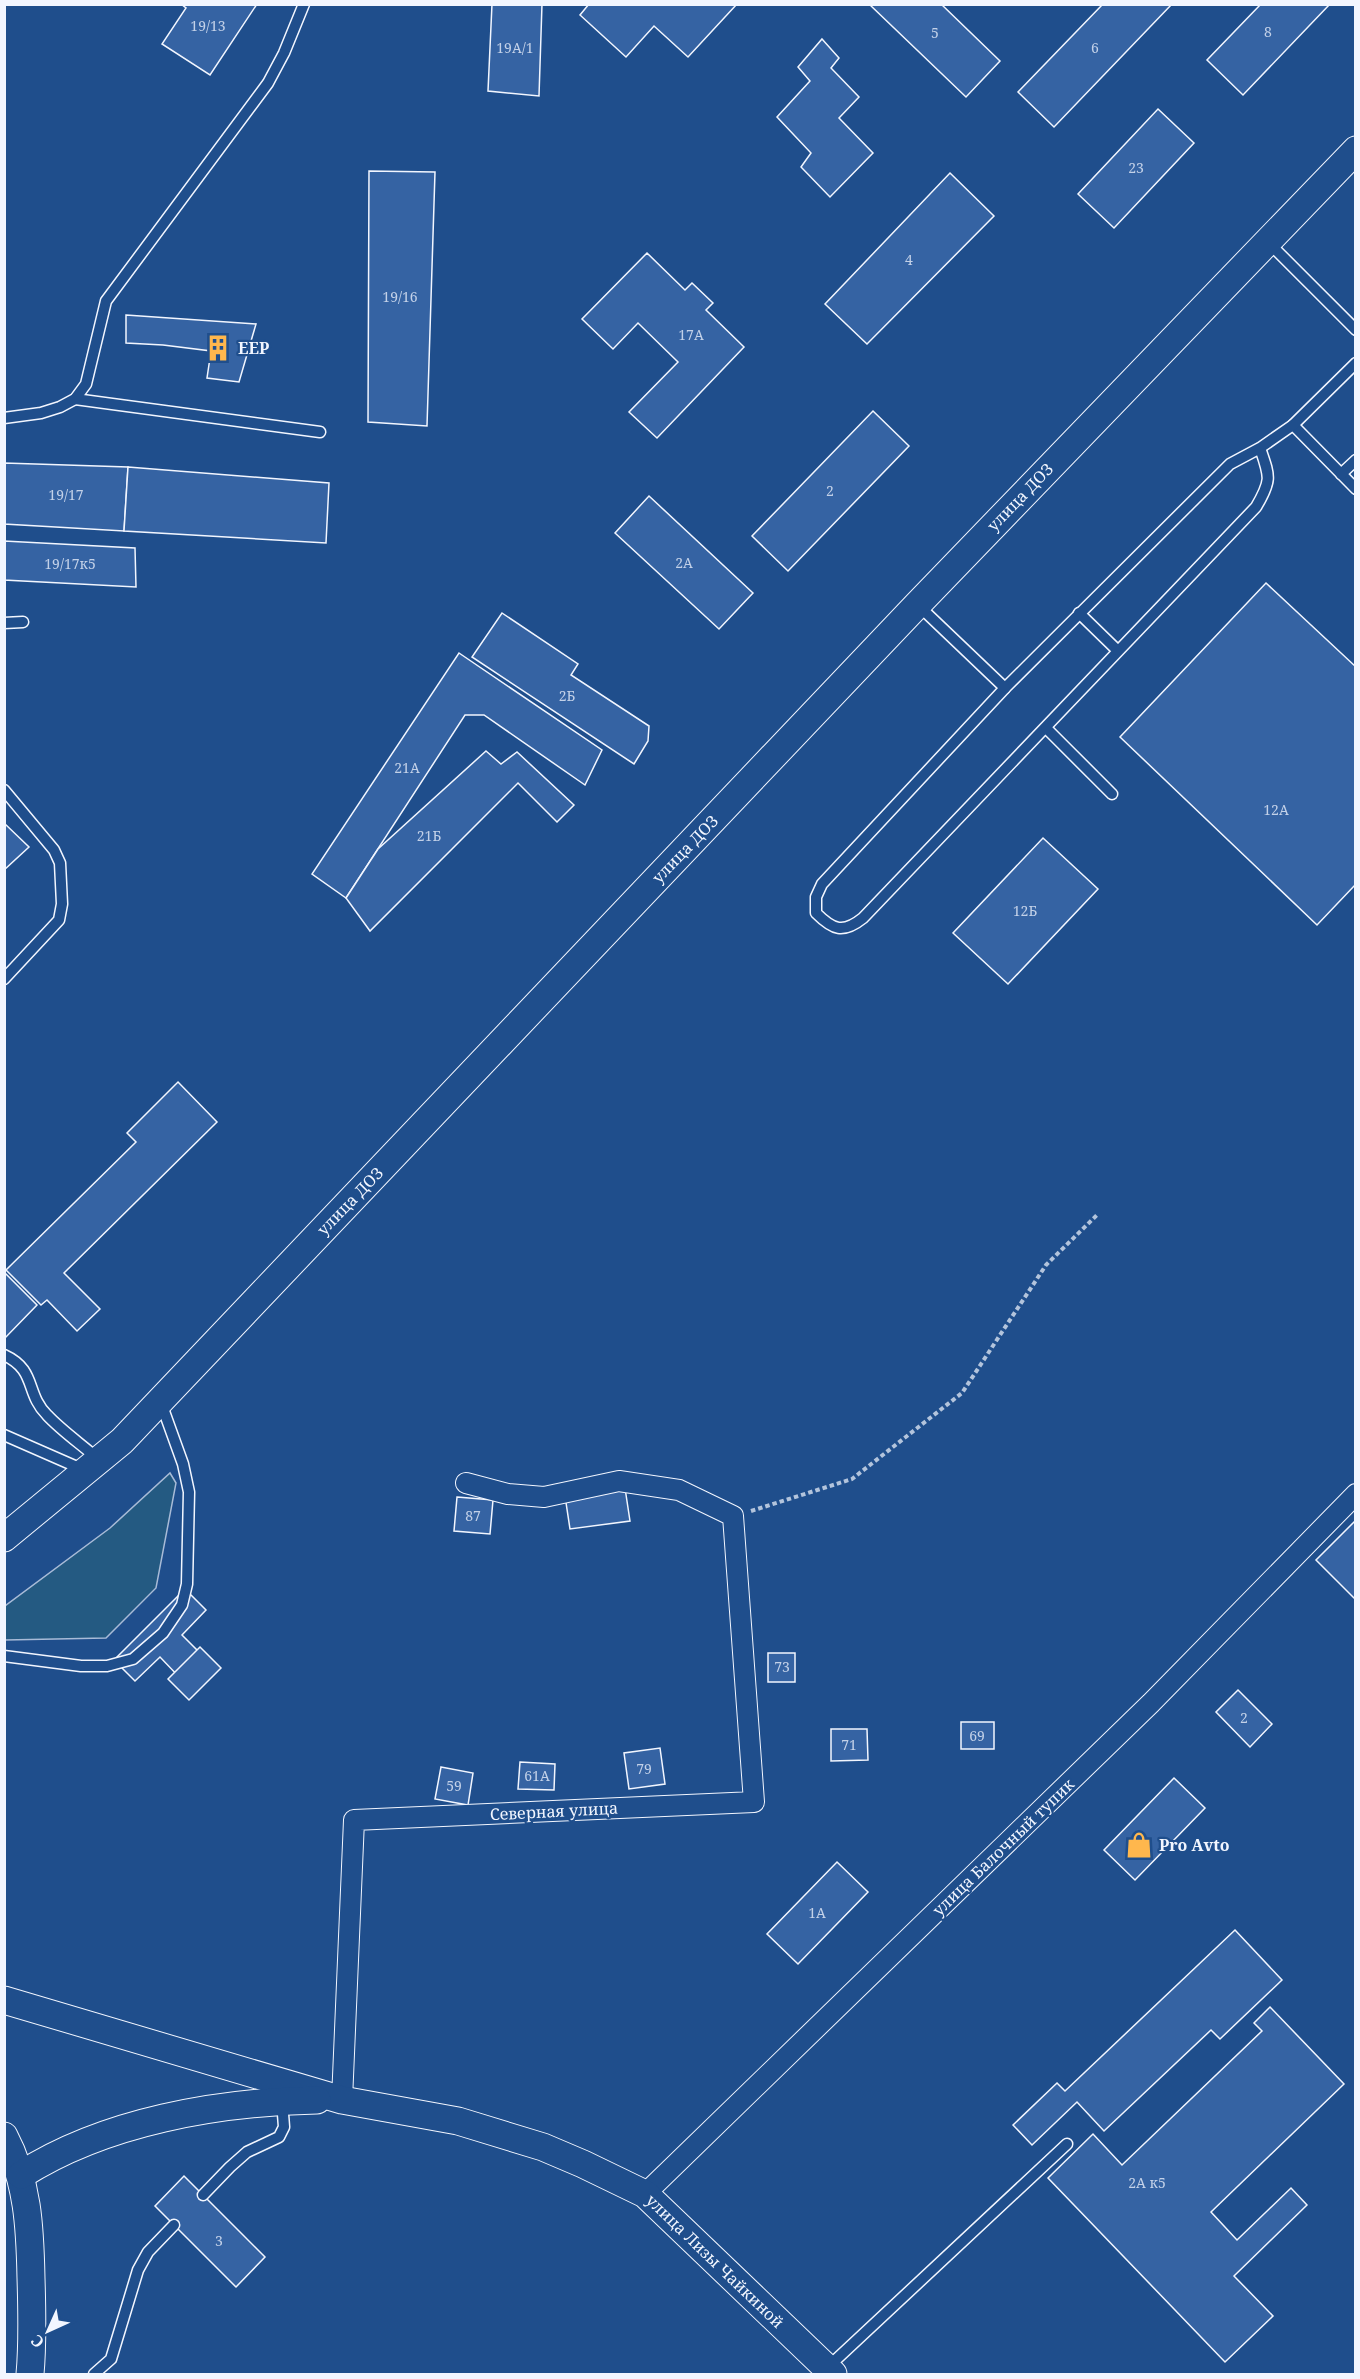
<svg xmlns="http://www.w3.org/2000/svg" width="1360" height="2379" font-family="'Noto Serif',serif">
  <rect width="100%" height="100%" fill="#1f4e8c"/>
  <path fill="#245a82" stroke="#a8bbd7" stroke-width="1.5" d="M170 1473 176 1483 156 1588 106 1638 5 1640V1606L110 1528Z"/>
  <g fill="#3563a3" stroke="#f2f6ff" stroke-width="1.5">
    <path d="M181 4H257L210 75 162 44 186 8Z"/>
    <path d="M492 4H542L539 96 488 91Z"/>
    <path d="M589 4H737L688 57 654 26 626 57 580 15Z"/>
    <path d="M869 4H941L1000 61 966 97Z"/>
    <path d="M1103 4H1172L1054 127 1018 92Z"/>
    <path d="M1261 4H1330L1243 95 1207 60Z"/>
    <path d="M822 39 839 58 831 68 859 97 839 118 873 153 830 197 801 167 811 153 777 117 810 81 798 67Z"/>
    <path d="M1158 109 1194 143 1114 228 1078 194Z"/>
    <path d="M369 171 435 172 427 426 368 422Z"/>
    <path d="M950 173 994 216 867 344 825 304Z"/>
    <path d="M647 253 685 290 692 283 713 303 706 310 744 347 657 438 629 412 678 362 638 323 613 349 582 319Z"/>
    <path d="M126 315 256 324 239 382 207 378 211 351 163 345 126 343Z"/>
    <path d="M873 411 909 446 788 571 752 536Z"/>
    <path d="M4 463 128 467 124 531 4 524Z"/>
    <path d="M128 467 329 483 326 543 124 531Z"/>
    <path d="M649 496 753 593 719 629 615 533Z"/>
    <path d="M4 541 135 548 136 587 4 580Z"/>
    <path d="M1266 583 1356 667V884L1317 925 1120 737Z"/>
    <path d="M502 613 578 664 571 675 649 726 648 741 634 764 472 657Z"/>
    <path d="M459 653 602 750 585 785 484 715H465L346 898 312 874Z"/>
    <path d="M486 751 501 764 517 752 574 805 557 822 518 783 370 931 346 898 378 849Z"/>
    <path d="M4 823 29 847 4 870Z"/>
    <path d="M1043 838 1098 889 1008 984 953 933Z"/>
    <path d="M178 1082 217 1122 64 1273 100 1309 77 1331 47 1300 41 1305 6 1270 136 1142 127 1133Z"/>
    <path d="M4 1272 37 1305 5 1338 4 1337Z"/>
    <path d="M625 1488 630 1521 570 1529 565 1496Z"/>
    <path d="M457 1497 493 1500 490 1534 454 1531Z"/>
    <path d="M1356 1520V1600L1316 1560Z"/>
    <path d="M185 1589 206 1610 182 1635 204 1657 181 1679 160 1657 135 1681 114 1660Z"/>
    <path d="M200 1647 221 1668 189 1700 168 1679Z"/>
    <rect x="768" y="1653" width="27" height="29"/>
    <path d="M1238 1690 1272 1724 1250 1747 1216 1712Z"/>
    <rect x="961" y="1722" width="33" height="27"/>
    <path d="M831 1729H867L868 1760 831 1761Z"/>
    <path d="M660 1748 665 1784 629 1789 624 1753Z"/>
    <path d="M520 1762 555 1764 554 1790 518 1789Z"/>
    <path d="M441 1767 473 1773 468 1805 435 1799Z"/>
    <path d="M1174 1778 1205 1808 1135 1880 1104 1850Z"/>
    <path d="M837 1862 868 1892 798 1964 767 1934Z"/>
    <path d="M1235 1930 1282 1980 1220 2039 1211 2030 1104 2131 1077 2102 1032 2145 1013 2125 1057 2083 1065 2091Z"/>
    <path d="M1270 2007 1344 2084 1211 2212 1237 2240 1291 2188 1307 2205 1234 2276 1273 2316 1225 2362 1048 2178 1093 2134 1122 2165 1262 2031 1254 2023Z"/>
    <path d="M184 2176 265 2257 236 2287 155 2206Z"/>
  </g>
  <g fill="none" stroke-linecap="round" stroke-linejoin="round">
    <g stroke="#f2f6ff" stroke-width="13">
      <g id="lane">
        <path d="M1269 243 1356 330"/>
        <path d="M75 399 320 432"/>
        <path d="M4 418 41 413 60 407 75 399 86 384 106 301 268 83 284 53 304 4"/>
        <path d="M1293 425 1356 489"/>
        <path d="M1260 448C1270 477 1272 480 1256 507L863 918C843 934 833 930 816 913V897L822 884 1005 688 1230 464 1260 448 1293 425 1356 363"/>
        <path d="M1341 474 1356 460"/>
        <path d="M919 606 1005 688"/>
        <path d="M1079 613 1117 650"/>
        <path d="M4 623 23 622"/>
        <path d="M1046 728 1112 794"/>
        <path d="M4 790 54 850 60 863 62 904 59 920 4 979"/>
        <path d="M4 1355C37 1370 25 1393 47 1415 62 1431 81 1444 98 1459"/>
        <path d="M4 1435 84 1470"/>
        <path d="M4 1656 81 1666H107L133 1659 163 1633 182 1605 187 1584 189 1492 183 1464 161 1403"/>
        <path d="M203 2195 230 2167 247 2152 279 2137 284 2127 282 2101"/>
        <path d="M827 2368 1067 2144"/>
        <path d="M94 2374 111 2359 138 2270 148 2252 174 2225"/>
      </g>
    </g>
    <g stroke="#f2f6ff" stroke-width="22">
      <g id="street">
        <path d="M342 2100 354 1820 754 1802 733 1516 679 1490 619 1481 544 1497 508 1494 466 1483"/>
        <path d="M645 2194 1151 1703 1356 1494"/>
      </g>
    </g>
    <g stroke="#f2f6ff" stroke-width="29">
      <g id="secondary">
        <path d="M4 1538 122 1441 917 605 1356 150"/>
        <path d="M4 2000 342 2100 458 2121 543 2147 583 2164 645 2194 833 2374"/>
        <path d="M4 2136C28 2181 30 2228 31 2278 32 2310 33 2342 30 2374"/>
        <path d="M21 2175C105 2121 219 2102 317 2100"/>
      </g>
    </g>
    <path stroke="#b3c4dc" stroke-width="4" stroke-dasharray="4.5 3" stroke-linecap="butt" d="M751 1511 852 1479 962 1393 1046 1265 1098 1214"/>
    <use href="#lane" stroke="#1f4e8c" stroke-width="10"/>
    <use href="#street" stroke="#1f4e8c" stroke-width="20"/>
    <use href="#secondary" stroke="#1f4e8c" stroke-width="27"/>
  </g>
  <defs>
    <g id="building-bare" transform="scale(2.07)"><path d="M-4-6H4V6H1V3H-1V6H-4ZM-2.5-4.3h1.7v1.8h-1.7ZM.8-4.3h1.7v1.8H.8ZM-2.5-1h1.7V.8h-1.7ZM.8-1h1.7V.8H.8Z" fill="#ffb74d" stroke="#1f4e8c" stroke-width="2.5" paint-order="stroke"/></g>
    <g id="shop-bare" transform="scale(2.07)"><path d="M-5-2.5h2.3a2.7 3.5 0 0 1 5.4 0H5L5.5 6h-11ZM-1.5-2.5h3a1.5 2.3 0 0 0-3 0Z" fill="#ffb74d" stroke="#1f4e8c" stroke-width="2.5" paint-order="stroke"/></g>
  </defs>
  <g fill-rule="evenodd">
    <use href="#building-bare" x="218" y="348"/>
    <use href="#shop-bare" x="1139" y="1845"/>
  </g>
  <g text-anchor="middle" stroke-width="4.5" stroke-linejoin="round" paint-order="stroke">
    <g font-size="14" fill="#c3d1e8">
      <text x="208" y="31">19/13</text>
      <text x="1268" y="37">8</text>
      <text x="935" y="38">5</text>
      <text x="515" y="53">19А/1</text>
      <text x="1095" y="53">6</text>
      <text x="1136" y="173">23</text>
      <text x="909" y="265">4</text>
      <text x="400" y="302">19/16</text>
      <text x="691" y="340">17А</text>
      <text x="830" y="496">2</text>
      <text x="66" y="500">19/17</text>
      <text x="684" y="568">2А</text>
      <text x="70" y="569">19/17к5</text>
      <text x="567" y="701">2Б</text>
      <text x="407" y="773">21А</text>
      <text x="1276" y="815">12А</text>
      <text x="429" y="841">21Б</text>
      <text x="1025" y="916">12Б</text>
      <text x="473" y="1521">87</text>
      <text x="782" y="1672">73</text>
      <text x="1244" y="1723">2</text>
      <text x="977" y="1741">69</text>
      <text x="849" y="1750">71</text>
      <text x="644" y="1774">79</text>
      <text x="537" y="1781">61А</text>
      <text x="454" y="1791">59</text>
      <text x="817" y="1918">1А</text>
      <text x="1147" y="2188">2А к5</text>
      <text x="219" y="2246">3</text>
    </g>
    <g font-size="16" font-weight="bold" fill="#f2f6ff" stroke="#1f4e8c" text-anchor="start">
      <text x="238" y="354">EEP</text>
      <text x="1159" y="1851">Pro Аvto</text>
    </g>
    <g font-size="16" fill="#f2f6ff" stroke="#1f4e8c">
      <text transform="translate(1020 497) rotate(-46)" y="6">улица ДОЗ</text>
      <text transform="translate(685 849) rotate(-46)" y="6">улица ДОЗ</text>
      <text transform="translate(350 1201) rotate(-46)" y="6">улица ДОЗ</text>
      <text transform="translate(554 1811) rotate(-3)" y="6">Северная улица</text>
      <text transform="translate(1003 1847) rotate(-44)" y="6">улица Балочный тупик</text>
      <text transform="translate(715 2261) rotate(44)" y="6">улица Лизы Чайкиной</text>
    </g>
  </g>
  <rect width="1360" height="2379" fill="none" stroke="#f2f6ff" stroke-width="12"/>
  <g transform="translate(48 2331) rotate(225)" stroke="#1f4e8c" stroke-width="4.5" paint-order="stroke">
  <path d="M0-4.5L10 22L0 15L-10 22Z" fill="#f2f6ff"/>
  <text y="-9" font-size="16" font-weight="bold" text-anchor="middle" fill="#f2f6ff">С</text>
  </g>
</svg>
